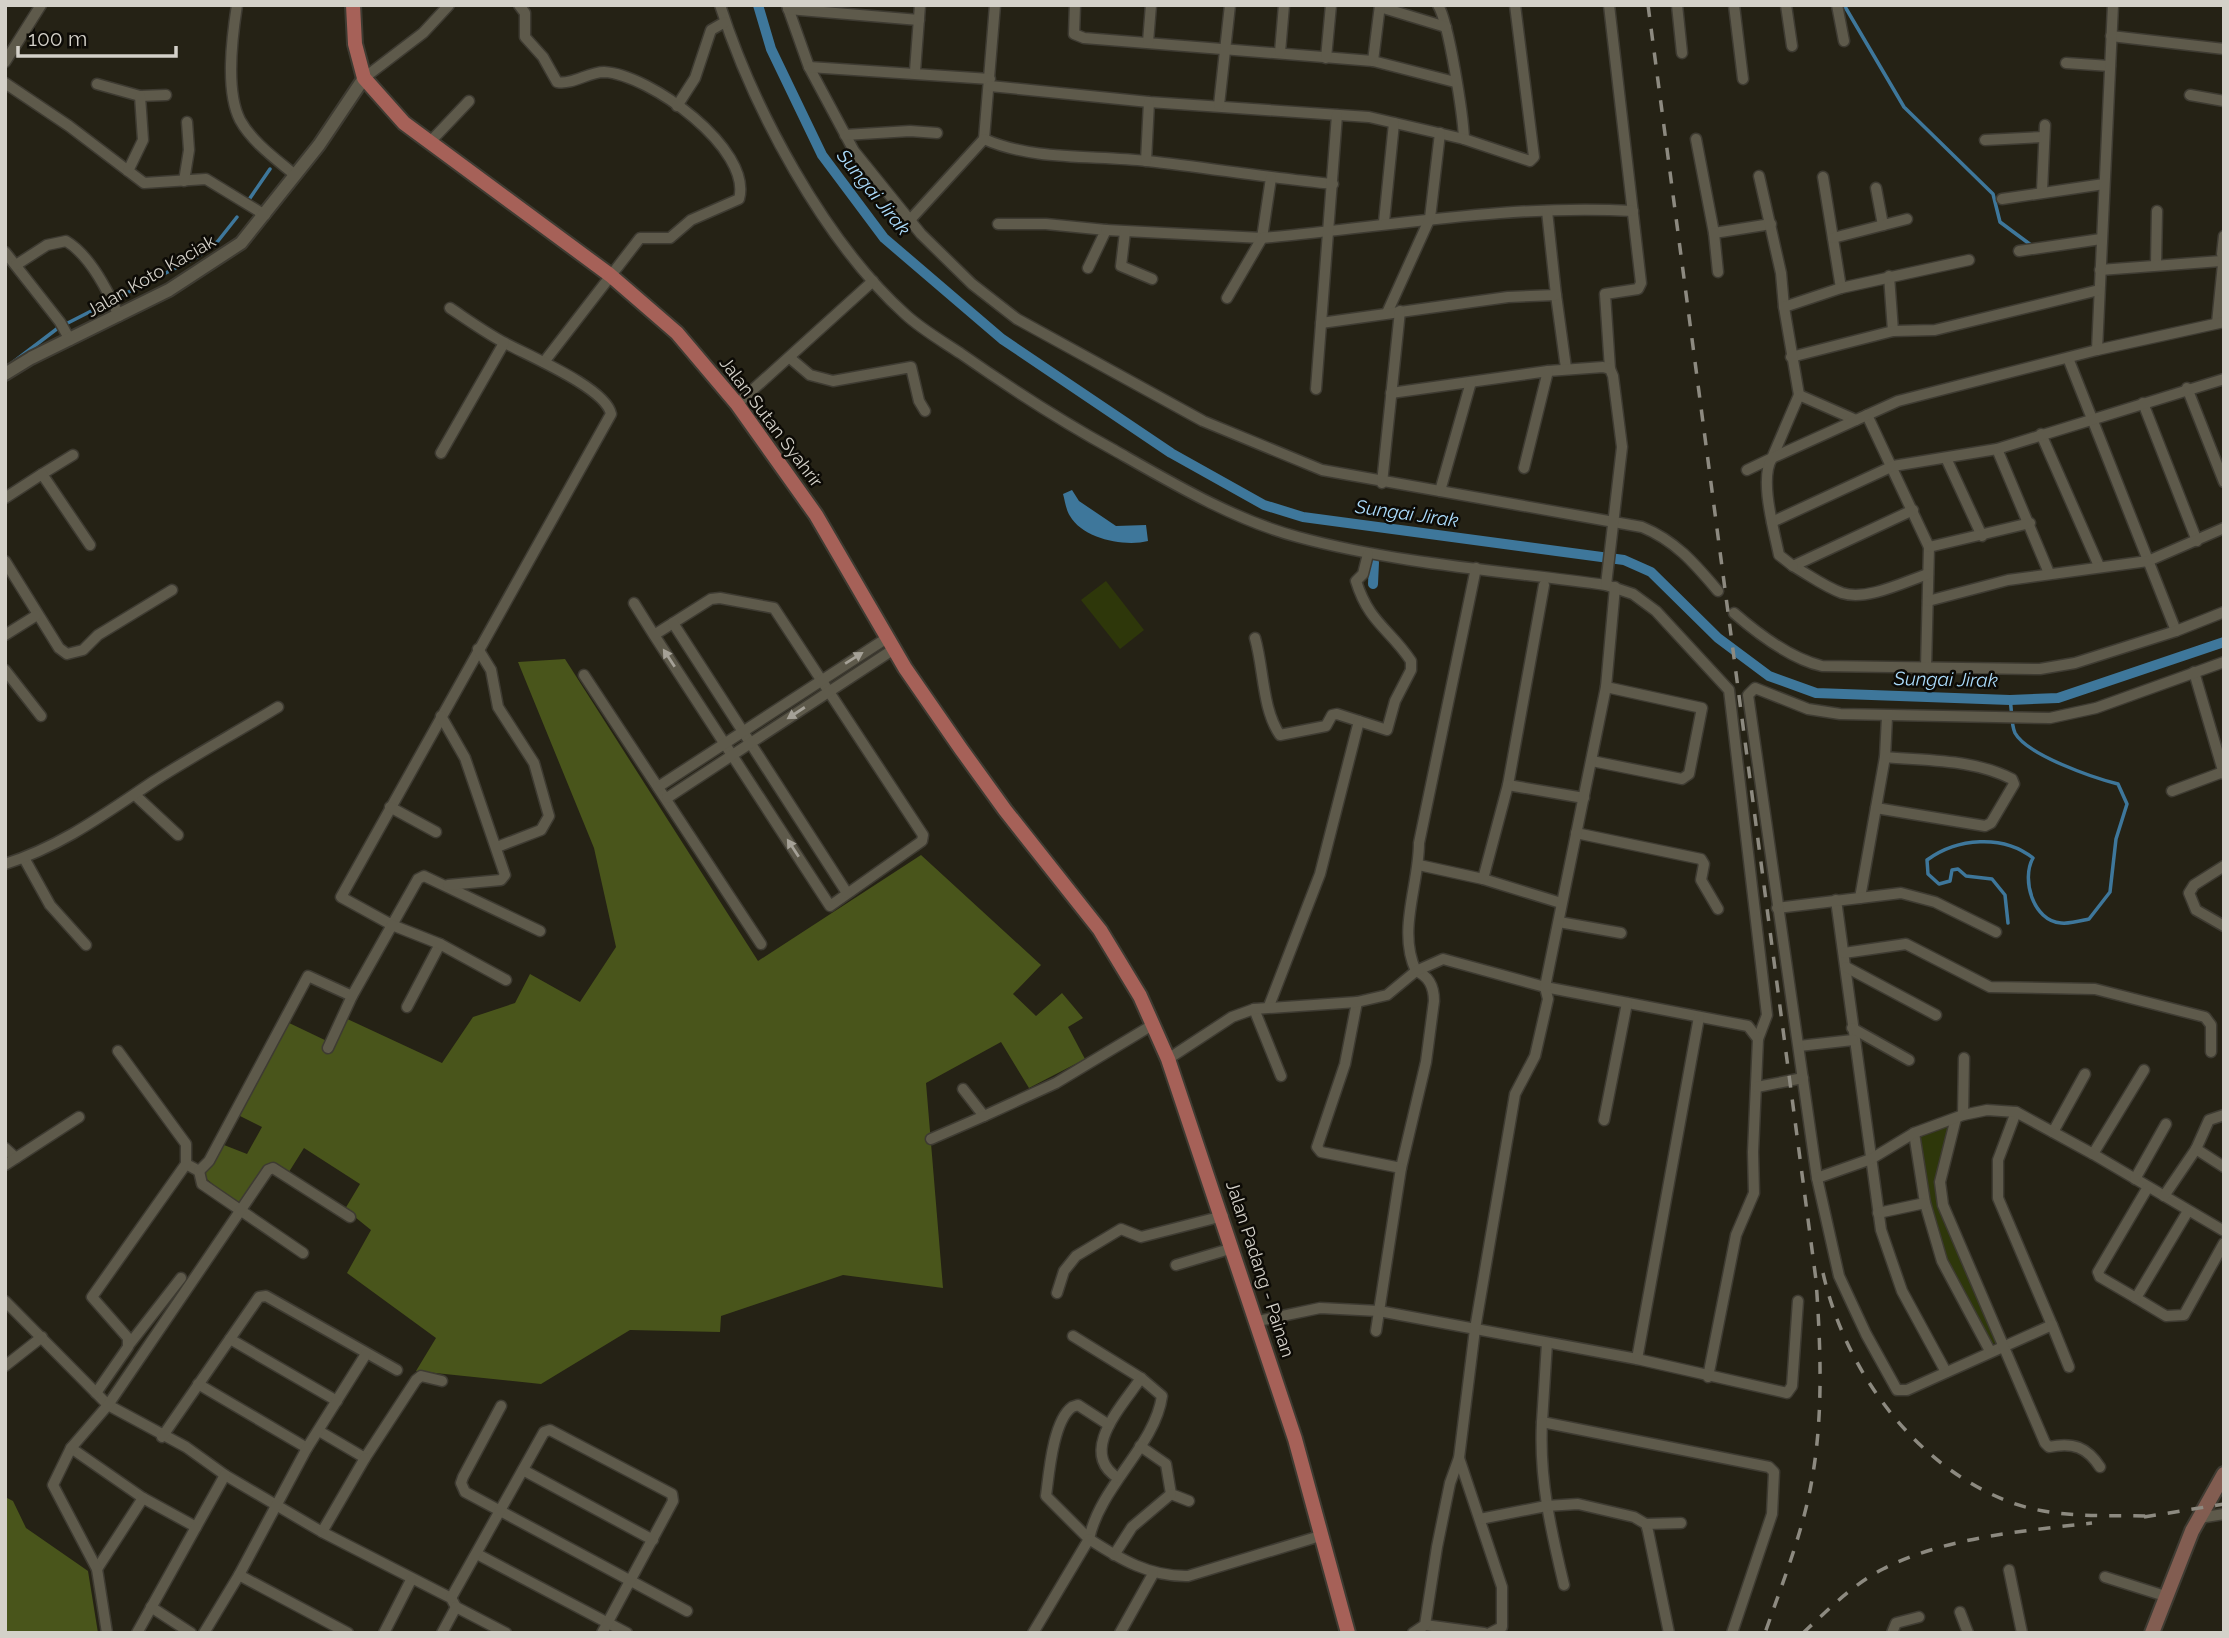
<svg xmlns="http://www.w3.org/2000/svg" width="2229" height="1638" font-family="Raleway,sans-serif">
  <rect width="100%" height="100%" fill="#252215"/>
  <g fill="#2e370a">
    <path d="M1106 581 1144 630 1120 649 1081 600Z"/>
    <path d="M1952 1124 1939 1192 1997 1343 1991 1344 1942 1255 1928 1211 1918 1136Z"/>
  </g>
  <g fill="#49551b">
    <path d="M565 659 758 961 921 855 1041 965 1013 994 1036 1016 1062 993 1083 1018 1068 1027 1085 1059 1029 1088 1001 1042 926 1083 943 1288 843 1275 721 1316 720 1332 630 1330 541 1384 416 1371 436 1338 347 1273 371 1230 345 1209 360 1184 304 1148 287 1175 268 1164 238 1205 203 1176 224 1145 247 1154 262 1127 238 1115 285 1021 331 1043 343 1017 442 1063 473 1017 515 1003 530 974 580 1002 616 947 594 848 518 662Z"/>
    <path d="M5 1497 13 1501 26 1528 88 1571 98 1633H5Z"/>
  </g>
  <path fill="#3e779b" d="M1072 490 1079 501 1116 526 1146 525 1148 541C1125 547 1083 539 1070 516 1066 510 1065 501 1063 494Z"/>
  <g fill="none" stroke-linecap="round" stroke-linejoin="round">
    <g stroke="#3e779b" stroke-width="3.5">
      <path d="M1844 5 1904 107 1993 194 2000 222 2031 245"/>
      <path d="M248 201 270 169"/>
      <path d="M12 363 58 328 199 256 218 241 237 217"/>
      <path d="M2008 923 2005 895 1992 879 1966 876 1958 869 1952 870 1950 881 1939 884 1928 874 1927 860C1957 838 2003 834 2033 858 2021 879 2033 921 2061 923 2070 924 2080 921 2089 919L2110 892 2116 839 2127 804 2118 784C2094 778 2027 755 2015 733 2011 725 2012 709 2010 700"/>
    </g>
    <g stroke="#3e779b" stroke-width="10">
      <path d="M758 5 771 49 822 155 884 238 1002 339 1171 453 1264 505 1303 517 1624 560 1651 572 1718 638 1769 676 1816 693 2010 700 2058 698 2224 642"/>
      <path d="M1373 584 1374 562"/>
    </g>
    <g stroke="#3e3b32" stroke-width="13">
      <g id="minor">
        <path d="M237 5C232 37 225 91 240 120 252 142 276 159 295 175"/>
        <path d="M519 5 525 13V37L543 57 557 82C573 85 588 72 604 72 649 74 753 149 739 199L691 220 670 238H640L544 362"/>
        <path d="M720 5C753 108 824 241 905 314 921 329 942 341 960 353 1010 388 1061 421 1114 450 1172 483 1234 520 1298 537 1398 564 1504 571 1606 585L1633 594 1656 611 1729 690 1767 1015 1758 1039"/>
        <path d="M787 5 809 67 854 151 921 234 972 284 1017 319 1203 421 1322 470 1642 527C1676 541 1695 564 1718 591"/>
        <path d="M995 5 984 139C1033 161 1094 155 1147 161 1209 168 1271 178 1333 184"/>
        <path d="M1075 5 1074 34 1084 38 1373 61 1455 82"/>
        <path d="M1438 5C1449 23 1463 115 1464 139"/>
        <path d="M1609 5 1641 283 1638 289 1605 294 1610 369"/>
        <path d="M1677 5 1682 53"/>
        <path d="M1734 5 1743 79"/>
        <path d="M1786 5 1792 46"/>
        <path d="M1837 5 1844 41"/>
        <path d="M1380 7 1446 27"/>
        <path d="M788 9 919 20"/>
        <path d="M2111 36 2224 49"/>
        <path d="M1148 42 1151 5"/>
        <path d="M1280 52 1284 5"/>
        <path d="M1326 58 1331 5"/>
        <path d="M1373 61 1380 5"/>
        <path d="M5 62 41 5"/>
        <path d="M2066 63 2110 66"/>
        <path d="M809 67 990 79"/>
        <path d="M915 71 920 5"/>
        <path d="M364 78 423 33 449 5"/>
        <path d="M5 83 69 126 144 183 206 179 265 215"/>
        <path d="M97 84 140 96 166 95"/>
        <path d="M990 86 1149 102 1369 117 1464 139 1530 161 1534 157 1515 5"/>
        <path d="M2190 95 2224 101"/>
        <path d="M1219 105 1230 5"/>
        <path d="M677 106 695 78 711 30 725 22"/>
        <path d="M845 135 910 131 937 133"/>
        <path d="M1696 139 1714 233 1771 224"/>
        <path d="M1985 140 2044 137"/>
        <path d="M430 142 469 101"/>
        <path d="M1146 161 1149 102"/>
        <path d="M128 171 143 140 140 96"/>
        <path d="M1759 176 1781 273 1784 307"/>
        <path d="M1823 177 1841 288"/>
        <path d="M184 181 189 150 187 122"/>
        <path d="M1876 188 1883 225"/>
        <path d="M2042 191 2045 125"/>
        <path d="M2002 199 2104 184"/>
        <path d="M909 221 984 139"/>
        <path d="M1384 222 1394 123"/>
        <path d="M998 224H1046L1106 230 1088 268"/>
        <path d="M1106 230 1262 238 1271 178"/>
        <path d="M1125 232 1121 266 1152 279"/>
        <path d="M1714 233 1718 272"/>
        <path d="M1833 238 1907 219"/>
        <path d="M2019 251 2101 239"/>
        <path d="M5 252 60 322 70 340"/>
        <path d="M2222 254 2224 236"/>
        <path d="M16 265 47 245 66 241C90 255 108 291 119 316"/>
        <path d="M2156 265 2157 211"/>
        <path d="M2100 270 2221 261"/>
        <path d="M1889 276 1893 331"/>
        <path d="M1556 295 1566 368"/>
        <path d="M1227 298 1262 238C1387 227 1506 204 1633 211"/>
        <path d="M450 308C468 320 486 333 505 343 529 356 606 388 611 414L341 897 392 925 418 879 424 876 540 931"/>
        <path d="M1387 313 1430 218 1440 133"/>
        <path d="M1321 323 1508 297 1556 295 1547 211"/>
        <path d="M2217 323 2224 254"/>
        <path d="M2097 350 2113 5"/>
        <path d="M1791 357 1893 331 1935 330 2099 290"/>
        <path d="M790 358 810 375 833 381 911 367 919 401 925 411"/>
        <path d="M2068 358 2176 631"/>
        <path d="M1548 371 1603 367 1610 369 1613 376 1622 447 1606 585"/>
        <path d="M2187 388 2224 482"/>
        <path d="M1316 389 1337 115"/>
        <path d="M1391 393 1548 371 1524 468"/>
        <path d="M1799 395 1784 307 1841 288 1969 260"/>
        <path d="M2143 403 2197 541"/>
        <path d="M737 404 873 281"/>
        <path d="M1867 415 1929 547 1926 668"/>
        <path d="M2041 434 2099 566"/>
        <path d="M1997 449 2049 573"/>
        <path d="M441 453 504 343"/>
        <path d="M1946 458 1982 536"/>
        <path d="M1747 470 1772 458 1799 395 1856 420"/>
        <path d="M42 474 73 455"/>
        <path d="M1382 483 1400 311"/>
        <path d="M1440 491 1471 382"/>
        <path d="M5 498 42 474 90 545"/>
        <path d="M1913 510 1793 566C1809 575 1825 587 1842 593 1867 601 1904 582 1928 574"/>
        <path d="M1772 522 1893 466 1997 449 2224 379"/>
        <path d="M1929 547 2030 523"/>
        <path d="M5 561 59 648 67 654 83 650 98 635 172 590"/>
        <path d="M1793 566 1779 555C1774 530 1759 479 1772 458L1898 401 2097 350 2224 322"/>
        <path d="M1544 585 1508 785 1584 798"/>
        <path d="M1928 601 2008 580 2148 561 2224 528"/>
        <path d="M634 603 654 635 830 906 922 841 923 835 774 608 720 598 711 599 654 635"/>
        <path d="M1734 613C1757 633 1792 659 1822 666L2040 669 2075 663 2176 631 2224 612"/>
        <path d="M673 623 847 893"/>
        <path d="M5 635 37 615"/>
        <path d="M1255 638C1264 669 1262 709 1280 735L1326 726 1332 715 1337 714 1387 730 1395 701 1411 670V661C1390 629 1369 623 1356 581L1363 574 1368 554"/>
        <path d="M478 649 491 670 498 707 534 763 549 816 541 830 497 847"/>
        <path d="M5 670 41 716"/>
        <path d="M2194 672 2224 774"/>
        <path d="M584 675 761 944"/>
        <path d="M441 716 465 758 505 875 501 880 448 885"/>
        <path d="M1592 761 1682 779 1689 774 1702 708 1606 687"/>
        <path d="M658 787 887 638"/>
        <path d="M2172 791 2223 772"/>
        <path d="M135 795 178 835"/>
        <path d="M667 798 894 649"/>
        <path d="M390 807 436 832"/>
        <path d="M1876 808 1985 826 1991 823 2014 784 2012 779C1974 759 1927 761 1885 757"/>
        <path d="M1576 833 1701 859 1704 864 1701 880 1718 909"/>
        <path d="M24 858 50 905 86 945"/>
        <path d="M5 864C62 846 106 813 154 781 195 755 237 732 278 707"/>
        <path d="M1419 865 1483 879 1561 903"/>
        <path d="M2224 866 2194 885 2189 893 2196 910 2224 926"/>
        <path d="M1483 879 1508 785"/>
        <path d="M1860 898 1885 757 1887 717"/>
        <path d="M1836 900 1881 1230 1902 1291 1946 1372"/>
        <path d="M1777 908 1901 893 1935 902 1996 932"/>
        <path d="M1559 922 1621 933"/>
        <path d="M1844 953 1906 944 1990 987 2095 989 2205 1017 2211 1025V1052"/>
        <path d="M1846 967 1936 1015"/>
        <path d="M1357 1002 1345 1064 1317 1147 1321 1152 1401 1168 1426 1062 1434 1001C1434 987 1429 976 1416 971 1397 931 1419 885 1419 843L1476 568"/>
        <path d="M1269 1006 1320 874 1359 721"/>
        <path d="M407 1007 440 944"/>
        <path d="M1254 1009 1281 1076"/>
        <path d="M1852 1028 1909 1060"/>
        <path d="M1799 1046 1853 1040"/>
        <path d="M328 1048 352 996"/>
        <path d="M1168 1059 1232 1017 1254 1009 1357 1002 1387 995 1416 971 1443 959 1545 987 1748 1026 1758 1039 1753 1152 1754 1193 1736 1235 1708 1377"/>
        <path d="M1757 1087 1803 1078"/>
        <path d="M963 1089 984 1116 1056 1083 1154 1024"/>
        <path d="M2016 1112 1998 1160V1198L2052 1325 1907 1390H1897L1866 1334 1839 1276 1817 1178 1748 695 1755 688 1808 709 1840 714 2050 718 2096 708 2224 662"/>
        <path d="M1963 1115 1964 1058"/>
        <path d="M1956 1118 1940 1182 1943 1205 2045 1443 2049 1447C2073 1442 2087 1447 2100 1467"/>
        <path d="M1604 1120 1627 1003"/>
        <path d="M2053 1132 2085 1074"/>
        <path d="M1914 1133 1925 1203 1942 1261 1990 1351"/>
        <path d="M931 1139 984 1116"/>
        <path d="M5 1148 16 1158"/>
        <path d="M2196 1149 2224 1167"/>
        <path d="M2093 1154 2144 1070"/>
        <path d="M186 1164 199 1171 209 1161 308 976 352 996 392 925 440 944 506 980"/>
        <path d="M5 1165 79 1117"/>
        <path d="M199 1171 202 1184 303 1253"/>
        <path d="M1817 1178 1871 1159 1914 1133 1963 1115 1987 1110 2016 1112 2093 1154 2224 1231"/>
        <path d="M2135 1179 2166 1124"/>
        <path d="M2164 1196 2196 1149 2209 1120 2224 1115"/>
        <path d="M2188 1211 2136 1298 2166 1316 2184 1315 2224 1243"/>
        <path d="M1878 1213 1925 1203"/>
        <path d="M1176 1265 1233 1248"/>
        <path d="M1057 1293 1064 1271 1076 1256 1121 1229 1141 1237 1223 1216"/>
        <path d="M2136 1298 2100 1277 2098 1272 2148 1187"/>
        <path d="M5 1301 108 1405 186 1447 225 1475 322 1532 451 1598 456 1607 506 1633"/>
        <path d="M1258 1321 1320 1308 1379 1311 1637 1359 1787 1393 1792 1386 1798 1301"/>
        <path d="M2052 1325 2069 1367"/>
        <path d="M1376 1331 1401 1168"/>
        <path d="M1073 1336 1141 1378 1162 1396C1155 1446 1100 1486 1089 1539"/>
        <path d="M230 1339 337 1401"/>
        <path d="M1547 1343 1542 1422 1769 1467 1774 1472 1772 1514 1732 1633"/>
        <path d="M128 1346 181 1278"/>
        <path d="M1637 1359 1699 1017"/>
        <path d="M5 1366 42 1337"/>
        <path d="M198 1384 307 1448"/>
        <path d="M96 1393 128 1347V1338L92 1297 186 1164V1144L118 1051"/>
        <path d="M501 1406 463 1477 461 1483 465 1492 687 1611"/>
        <path d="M1542 1422C1539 1479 1551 1531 1564 1585"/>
        <path d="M319 1431 365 1458 416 1380 421 1376 442 1381"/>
        <path d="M162 1437 259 1297 266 1296 397 1370"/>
        <path d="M1140 1446 1166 1464 1171 1494 1189 1501"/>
        <path d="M71 1448 143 1498 196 1527"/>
        <path d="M1459 1458 1502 1587V1627L1490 1633"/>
        <path d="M523 1470 653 1540"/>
        <path d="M1118 1478C1077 1452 1123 1405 1141 1378"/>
        <path d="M2199 1518 2224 1514"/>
        <path d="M1480 1519 1546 1506 1578 1504 1634 1517 1646 1524 1648 1531 1669 1633"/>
        <path d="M1646 1524 1681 1523"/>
        <path d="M322 1532 365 1458"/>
        <path d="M1089 1539 1046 1496C1049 1473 1053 1421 1072 1407L1078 1405 1109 1425"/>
        <path d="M477 1554 627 1633"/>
        <path d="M1114 1555 1132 1527 1171 1494"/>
        <path d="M97 1569 143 1498"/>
        <path d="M2009 1570 2022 1633"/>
        <path d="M239 1575 348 1633"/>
        <path d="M2105 1577 2165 1596"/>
        <path d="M451 1598 544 1432 550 1430 672 1494 673 1501 602 1633"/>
        <path d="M151 1607 191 1633"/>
        <path d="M1960 1612 1968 1633"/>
        <path d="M1425 1625 1484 1633"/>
        <path d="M107 1633 97 1569 53 1485 71 1448 108 1405 268 1170 273 1168 350 1217"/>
        <path d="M137 1633 225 1475"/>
        <path d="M204 1633 239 1575 307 1448 366 1354"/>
        <path d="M384 1633 411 1580"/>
        <path d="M442 1633 456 1607"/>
        <path d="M1033 1633 1089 1539C1120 1559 1150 1577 1188 1576L1320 1536"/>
        <path d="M1120 1633 1153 1574"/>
        <path d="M1413 1633 1425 1625 1437 1547 1450 1483 1459 1458 1475 1329 1515 1094 1535 1056 1548 999 1545 987 1606 687 1615 587"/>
        <path d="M1892 1633 1896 1623 1919 1617"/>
      </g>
    </g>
    <g stroke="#3e3b32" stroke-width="16">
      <path id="tertiary" d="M5 374 31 358 169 290 241 243 319 145 364 78"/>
    </g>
    <g stroke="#3e3b32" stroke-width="18">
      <path id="secondary" d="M2152 1633 2192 1531 2224 1474"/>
    </g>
    <g stroke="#3e3b32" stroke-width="18">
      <path id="primary" d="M353 5 355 44 364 78 404 123 610 275 677 333 737 404 816 515 905 668 961 749 1005 810 1100 930 1140 996 1168 1059 1295 1439 1348 1633"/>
    </g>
    <use href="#minor" stroke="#5e5a4b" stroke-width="10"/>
    <use href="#tertiary" stroke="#5e5a4b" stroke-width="12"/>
    <use href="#secondary" stroke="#825d51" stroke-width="14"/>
    <use href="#primary" stroke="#a66158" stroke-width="14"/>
    <g stroke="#8d8a80" stroke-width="3.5" stroke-dasharray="12 12" stroke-linecap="butt">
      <path d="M1648 5 1816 1280C1821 1352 1824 1424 1809 1495 1799 1542 1781 1587 1765 1633"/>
      <path d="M1823 1273C1845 1370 1914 1466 2010 1502 2055 1519 2105 1515 2152 1516"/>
      <path d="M2144 1517 2224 1504"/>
      <path d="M1803 1633C1828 1610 1853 1584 1883 1569 1946 1537 2023 1531 2092 1523"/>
    </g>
  </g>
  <defs><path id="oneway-solid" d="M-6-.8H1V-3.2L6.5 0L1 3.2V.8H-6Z" transform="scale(1.75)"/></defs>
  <g fill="#a5a197">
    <use href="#oneway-solid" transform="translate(669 658) rotate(-123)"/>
    <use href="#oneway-solid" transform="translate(854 658) rotate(-32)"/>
    <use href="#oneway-solid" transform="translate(796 713) rotate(147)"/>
    <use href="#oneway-solid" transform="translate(793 848) rotate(-123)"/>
  </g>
  <g text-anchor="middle" stroke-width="5" stroke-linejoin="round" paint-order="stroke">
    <g font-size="18" fill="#d4d1c9" stroke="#0d0b06">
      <text transform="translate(151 276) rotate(-30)" y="6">Jalan Koto Kaciak</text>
      <text transform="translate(771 422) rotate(53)" y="6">Jalan Sutan Syahrir</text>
      <text transform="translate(1260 1269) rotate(72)" y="6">Jalan Padang - Painan</text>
    </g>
    <g font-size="19" font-style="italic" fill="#aadafa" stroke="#0d0b06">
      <text transform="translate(874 192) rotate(51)" y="7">Sungai Jirak</text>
      <text transform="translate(1407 513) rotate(8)" y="7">Sungai Jirak</text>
      <text transform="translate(1946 679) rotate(1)" y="7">Sungai Jirak</text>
    </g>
  </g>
  <rect width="2229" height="1638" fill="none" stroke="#d4d1c9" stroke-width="14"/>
  <path d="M18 46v10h158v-10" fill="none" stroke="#d4d1c9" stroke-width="3.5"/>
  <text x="28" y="46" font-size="21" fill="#d4d1c9" stroke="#0d0b06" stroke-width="5" paint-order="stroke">100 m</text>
</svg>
